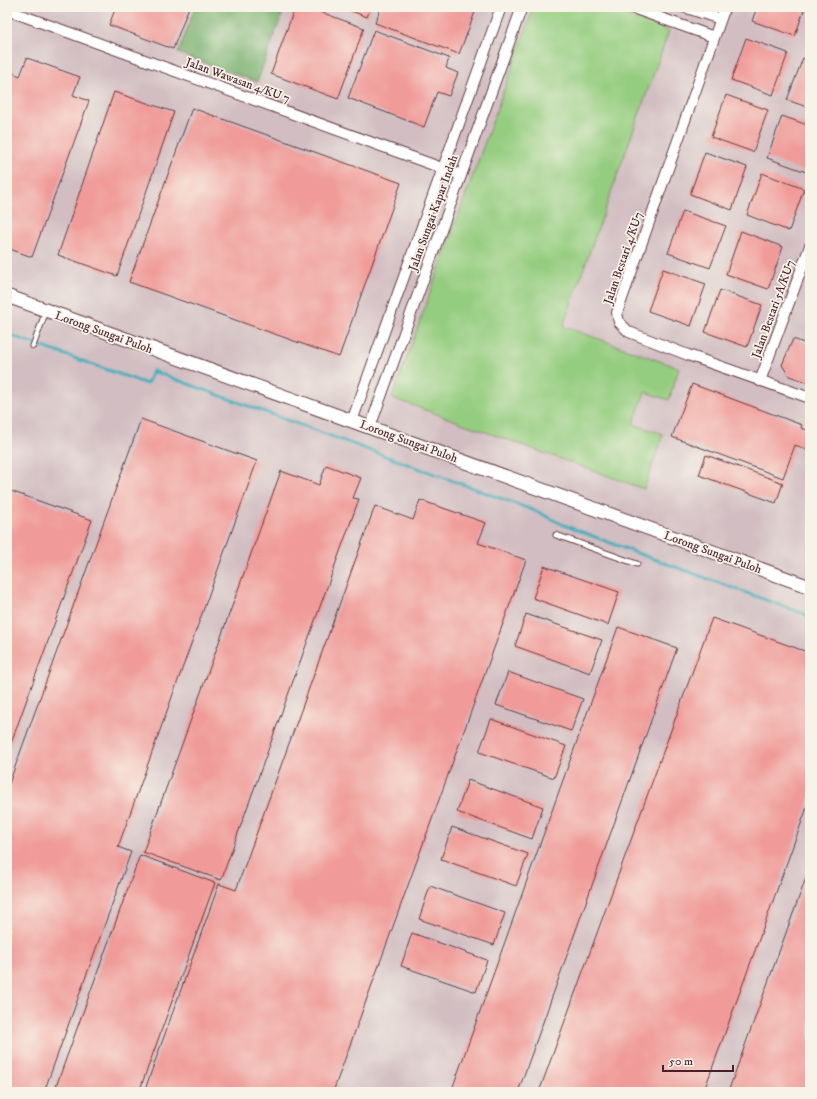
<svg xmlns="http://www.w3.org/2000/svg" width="817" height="1099" font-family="'IM FELL DW Pica',serif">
  <rect width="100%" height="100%" fill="#f7f3e8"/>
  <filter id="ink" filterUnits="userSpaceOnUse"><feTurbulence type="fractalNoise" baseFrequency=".025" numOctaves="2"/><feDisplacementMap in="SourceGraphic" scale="8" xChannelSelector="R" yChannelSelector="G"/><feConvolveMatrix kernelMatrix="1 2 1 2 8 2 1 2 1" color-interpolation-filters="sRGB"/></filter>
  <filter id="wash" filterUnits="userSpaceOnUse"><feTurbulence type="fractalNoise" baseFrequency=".012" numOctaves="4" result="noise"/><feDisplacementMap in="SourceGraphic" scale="16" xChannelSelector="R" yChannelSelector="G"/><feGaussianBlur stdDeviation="0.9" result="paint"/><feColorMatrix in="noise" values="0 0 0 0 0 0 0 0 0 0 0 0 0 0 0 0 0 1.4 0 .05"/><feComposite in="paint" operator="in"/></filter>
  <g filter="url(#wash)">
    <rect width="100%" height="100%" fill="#ede3c4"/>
    <rect fill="#d2bec2" x="7" y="7" width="803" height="1085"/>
    <path fill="#95cd80" stroke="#707656" d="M534 7H606L669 31 563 326 679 368 669 400 645 392 633 424 663 434 644 489 392 398Z"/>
    <path fill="#78b06e" stroke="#61684c" d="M195 7H285L257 82 178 53Z"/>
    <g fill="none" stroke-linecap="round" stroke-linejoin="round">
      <path stroke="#3eadba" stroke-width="3" d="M7 334 147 384 153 371 538 512 564 525 629 550 810 616"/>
    </g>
    <g id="blocks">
      <g fill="#f09b99">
        <path d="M116 7H189L173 49 109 25Z"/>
        <path d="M295 7H307L364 28 338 99 271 74Z"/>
        <path d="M341 7H371L367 17Z"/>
        <path d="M381 7H477L459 54 375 23Z"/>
        <path d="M757 7H805L795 36 752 21Z"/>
        <path d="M374 30 449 58 446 68 458 73 449 96 437 92 424 127 348 98Z"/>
        <path d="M746 38 788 53 773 95 731 80Z"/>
        <path d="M27 58 80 77 73 95 89 101 32 257 7 248V80L10 72 20 76Z"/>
        <path d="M803 58 810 61V108L787 100Z"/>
        <path d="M114 92 174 112 117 276 58 255Z"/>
        <path d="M726 95 768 110 753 152 711 137Z"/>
        <path d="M192 108 401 183 339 357 129 282Z"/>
        <path d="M782 116 810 126 809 173 767 158Z"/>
        <path d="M705 152 747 167 732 210 690 194Z"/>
        <path d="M762 173 804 189 789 231 747 215Z"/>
        <path d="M683 211 726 226 710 268 668 253Z"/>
        <path d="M741 231 783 247 768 289 726 274Z"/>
        <path d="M663 269 706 284 691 326 648 311Z"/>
        <path d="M720 290 762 305 747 347 705 332Z"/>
        <path d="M810 337V383L789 376 782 365 793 339 807 344Z"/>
        <path d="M692 384 802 425 801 428 810 431V451L795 445 783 478 672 437Z"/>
        <path d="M141 419 257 461 118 847 131 852 44 1092H7V789Z"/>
        <path d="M706 455 783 483 776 503 699 475Z"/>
        <path d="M326 465 361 478 353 498 359 499 221 880 143 852 281 471 319 485Z"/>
        <path d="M8 490 92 520 7 754V493Z"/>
        <path d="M420 500 486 523 478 543 526 560 333 1092H144L219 884 236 890 375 506 413 520Z"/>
        <path d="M544 566 619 592 608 625 533 598Z"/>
        <path d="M526 614 602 640 590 673 515 646Z"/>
        <path d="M712 618 810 653V799L705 1088 715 1092H539Z"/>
        <path d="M618 627 677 648 518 1092H451Z"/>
        <path d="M508 672 583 699 571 731 496 705Z"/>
        <path d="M491 719 566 746 554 778 479 752Z"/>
        <path d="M468 780 543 807 532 839 457 812Z"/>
        <path d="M452 827 528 854 516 886 441 859Z"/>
        <path d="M140 855 215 883 139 1092H54Z"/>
        <path d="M810 867V1092H728Z"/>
        <path d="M430 886 505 913 494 945 419 919Z"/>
        <path d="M412 933 487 960 476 992 401 966Z"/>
      </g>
    </g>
  </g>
  <g filter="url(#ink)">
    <use href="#blocks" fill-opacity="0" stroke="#623c42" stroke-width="1"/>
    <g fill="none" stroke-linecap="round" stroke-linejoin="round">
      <g stroke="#623c42" stroke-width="7">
        <g id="service">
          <path d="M33 346 46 311"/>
          <path d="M556 535 637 564"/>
        </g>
      </g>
      <g stroke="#623c42" stroke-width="12">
        <g id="minor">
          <path d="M630 7 714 37"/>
          <path d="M684 7 720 19"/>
          <path d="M725 7 617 313 619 322 629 332 688 355 810 398"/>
          <path d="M7 10 461 175"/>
          <path d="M760 381 810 246"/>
          <path d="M352 421 501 7"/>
          <path d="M370 427 522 7"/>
        </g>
      </g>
      <g stroke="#623c42" stroke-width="15">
        <path id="tertiary" d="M7 296 810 587"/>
      </g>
      <use href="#service" stroke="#fff" stroke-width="5"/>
      <use href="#minor" stroke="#fff" stroke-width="10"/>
      <use href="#tertiary" stroke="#fff" stroke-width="13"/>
    </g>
  </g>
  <g text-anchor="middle" stroke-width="3.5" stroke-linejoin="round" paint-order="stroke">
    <g font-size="12" fill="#4a1f2b" stroke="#f7f3e8">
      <text transform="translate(238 80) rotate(20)" y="4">Jalan Wawasan 4/KU 7</text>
      <text transform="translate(433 213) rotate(-70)" y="4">Jalan Sungai Kapar Indah</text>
      <text transform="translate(623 258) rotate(-71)" y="4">Jalan Bestari 4/KU7</text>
      <text transform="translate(773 309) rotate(-70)" y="4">Jalan Bestari 5A/KU7</text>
      <text transform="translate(104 332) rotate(20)" y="4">Lorong Sungai Puloh</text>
      <text transform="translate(409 441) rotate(20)" y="4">Lorong Sungai Puloh</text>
      <text transform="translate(713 552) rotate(20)" y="4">Lorong Sungai Puloh</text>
    </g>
  </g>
  <rect width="817" height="1099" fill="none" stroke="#f7f3e8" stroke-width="24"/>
  <path d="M663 1065v6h70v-6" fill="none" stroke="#4a1f2b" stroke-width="2"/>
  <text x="669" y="1065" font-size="12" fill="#4a1f2b" stroke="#f7f3e8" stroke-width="3" paint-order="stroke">50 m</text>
</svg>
